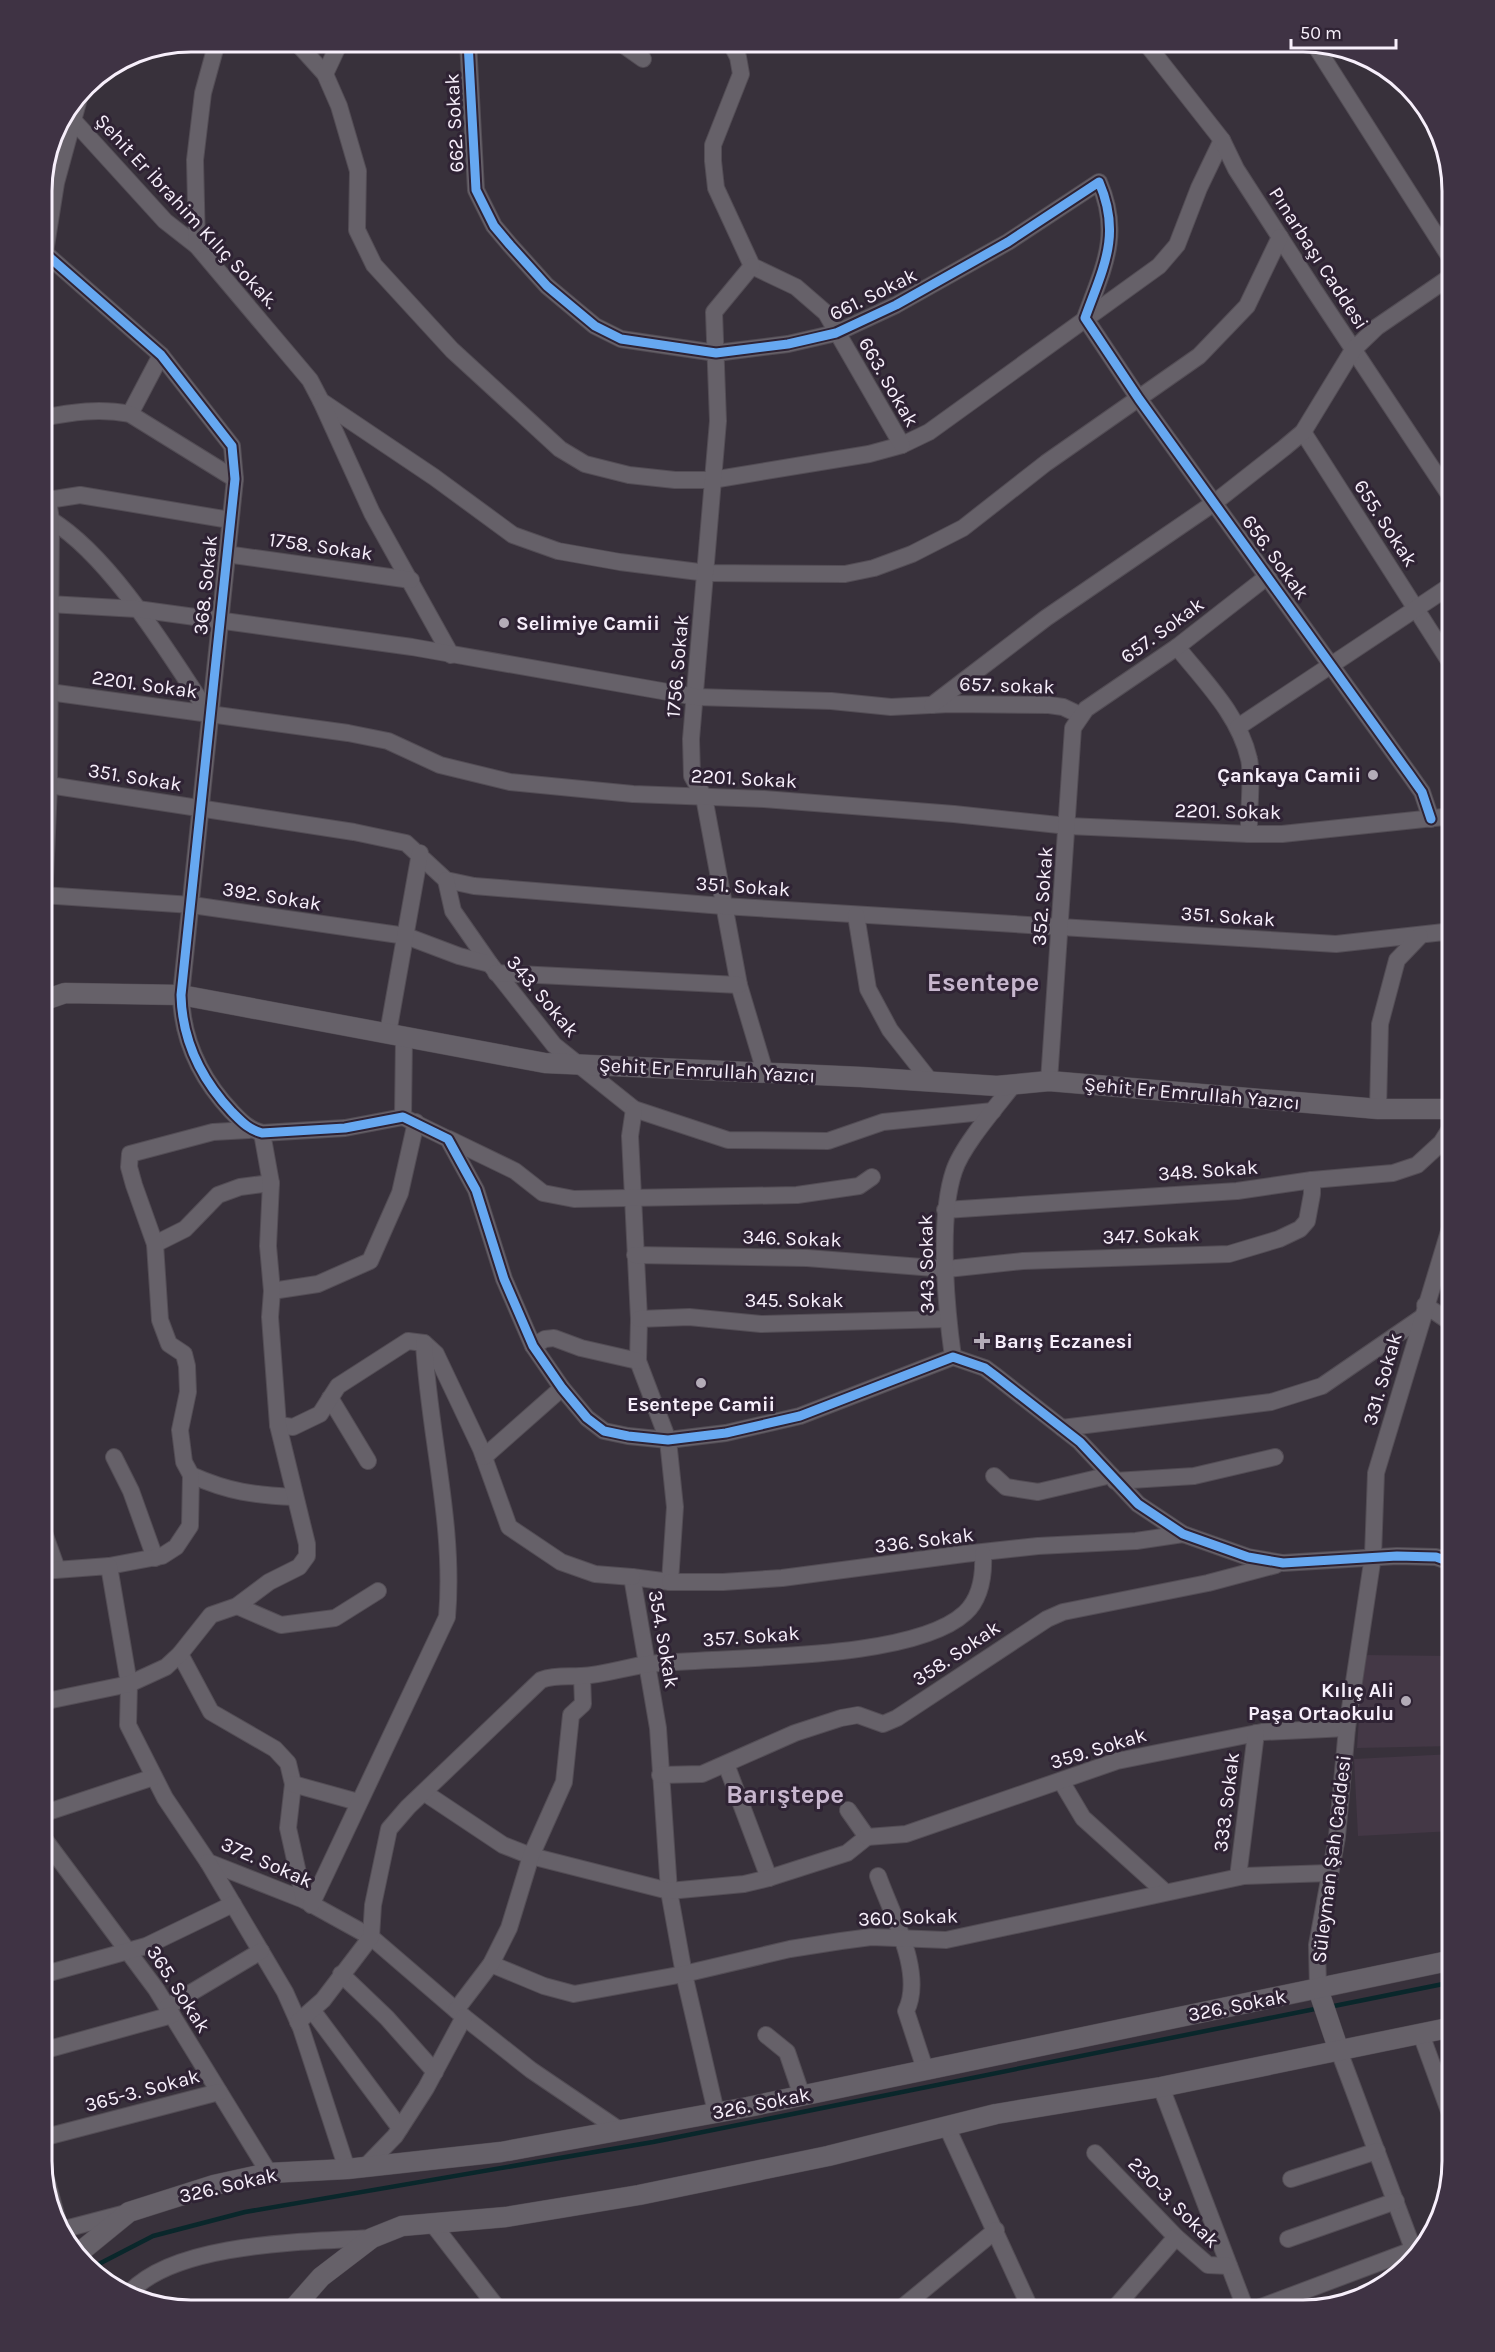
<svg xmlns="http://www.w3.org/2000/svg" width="1495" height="2352" font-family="Karla,sans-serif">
  <rect width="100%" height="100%" fill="#38313b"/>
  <g fill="#443846">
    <path d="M1363 1655 1453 1656V1746L1357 1748Z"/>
    <path d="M1453 1754V1831L1358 1836 1354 1759Z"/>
  </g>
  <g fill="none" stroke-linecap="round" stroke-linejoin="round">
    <g stroke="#0a272b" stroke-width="4.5">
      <path d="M1329 2007 1453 1982"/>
      <path d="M93 2267 153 2236 245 2212 653 2142 1320 2008"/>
    </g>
    <g stroke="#534d55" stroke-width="18">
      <g id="minor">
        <path d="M296 42 325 74 339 106 358 171 357 230 374 265 452 350 560 449 585 464 629 475 675 480H712L869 454 902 445 929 432 1159 266 1177 245 1199 188 1222 140"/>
        <path d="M468 42 476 190 494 226 510 245 547 286 595 326 621 339 716 353 788 344 836 333 896 305 1008 242 1099 182C1122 235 1103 268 1085 318L1139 399 1410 775 1422 792 1431 819"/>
        <path d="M619 42 643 59"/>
        <path d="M730 42 738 57 741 74 713 145V161L716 188 752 266 796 287 826 313 902 445"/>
        <path d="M1145 42 1222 140 1236 169 1314 290 1453 500"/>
        <path d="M1313 42 1453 262"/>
        <path d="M325 74 340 42"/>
        <path d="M73 120 165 221 197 246 310 380 321 401 434 477 513 535 558 551 620 562 707 573 845 574 874 568 912 554 963 528 1046 463 1199 356 1247 306 1280 237"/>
        <path d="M197 246 195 160 203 93 217 42"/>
        <path d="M46 254 161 355 232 446 235 479 181 995C182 1040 201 1079 232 1112 242 1122 248 1129 262 1133L345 1128 403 1117 448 1139 476 1190 504 1279 533 1346 562 1388 587 1418 604 1431 628 1436 668 1440 726 1433 800 1416 953 1357 985 1368 997 1377 1080 1442 1138 1504 1183 1534 1248 1557 1283 1563 1397 1556 1436 1557 1453 1563"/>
        <path d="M752 266 714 312 718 421 691 739 692 776 704 797 739 985 765 1072"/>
        <path d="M42 271 56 183 80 95"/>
        <path d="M321 401 372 513 451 655"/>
        <path d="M130 414 161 355"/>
        <path d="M42 418C72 412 100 408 130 414L235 479"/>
        <path d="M1303 432 1453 667"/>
        <path d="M48 500 80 495 230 520"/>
        <path d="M51 520C112 558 169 654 209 714"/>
        <path d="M226 554 411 580"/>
        <path d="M49 604 137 609 412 647 696 697 831 701 891 707 950 704 1049 705 1063 707 1080 715"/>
        <path d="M1177 647C1205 682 1239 715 1249 759 1253 774 1248 816 1249 834"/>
        <path d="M42 691 348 733 388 741 440 765 510 782 633 794 764 799 954 814 1068 826 1249 834H1282L1453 816"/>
        <path d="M932 705 1046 618 1214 503 1284 448 1303 432 1353 350 1377 327 1453 275"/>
        <path d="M1238 727 1453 584"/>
        <path d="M49 785 354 832 406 843 446 880 474 886 723 906 1336 944 1453 931"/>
        <path d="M446 880 453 911 490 964 554 1045 634 1109 728 1140 828 1141 883 1122 993 1111"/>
        <path d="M42 895 192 905 406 936 459 956 490 964"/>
        <path d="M856 915 868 989 890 1030 931 1082"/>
        <path d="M42 949 49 785 51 520 48 500 42 488"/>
        <path d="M496 973 739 985"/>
        <path d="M388 1033 420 853"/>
        <path d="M1049 1081 1073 728 1086 709 1177 647 1268 576"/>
        <path d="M634 1109 630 1136 639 1319 638 1361 668 1440 675 1507 670 1582 632 1577 658 1728 669 1891 684 1974 716 2112"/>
        <path d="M1378 1109 1380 1024 1397 960 1420 936"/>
        <path d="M403 1117 404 1038"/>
        <path d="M449 1139 515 1171 543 1193 574 1199 797 1195 859 1186 872 1177"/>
        <path d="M945 1210 1237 1191 1312 1180 1393 1173 1417 1165 1441 1143 1453 1124"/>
        <path d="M155 1244 185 1229 218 1195 240 1187 271 1183"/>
        <path d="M635 1255 807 1258 947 1269 1023 1261 1229 1254 1279 1239 1300 1229 1307 1221 1312 1194V1180"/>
        <path d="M272 1291 318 1284 370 1261 400 1193 416 1122"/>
        <path d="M1425 1305 1453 1324"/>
        <path d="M639 1319 689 1317 761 1324 948 1319"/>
        <path d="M533 1346 545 1339 554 1338 581 1348 638 1361"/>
        <path d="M953 1357C946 1307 938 1218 954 1171 962 1146 997 1106 1014 1084"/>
        <path d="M330 1398 368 1461"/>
        <path d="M278 1425 293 1427 320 1414 338 1386 408 1341 424 1343 436 1354 481 1449 509 1527 561 1562 595 1574 632 1577"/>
        <path d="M1062 1428 1271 1402 1322 1386 1421 1318"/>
        <path d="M114 1457 131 1491 155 1558"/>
        <path d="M484 1457 562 1388"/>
        <path d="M191 1475C229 1492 254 1495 294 1497"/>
        <path d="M994 1476 1006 1487 1038 1492 1111 1475"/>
        <path d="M1115 1481 1194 1476 1275 1457"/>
        <path d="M42 1527 57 1569"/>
        <path d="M109 1566 162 1556 176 1547 190 1526 191 1475 184 1462 180 1430 188 1392 187 1366 184 1354 169 1344 160 1320 155 1244 134 1185 129 1167 130 1154 213 1132 249 1130"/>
        <path d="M42 1571 109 1566 129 1684 128 1725 165 1798 208 1862 304 1900 371 1937 464 2017 531 2070 618 2129"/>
        <path d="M670 1582H723L782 1578 964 1554 1038 1546 1136 1541 1183 1534"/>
        <path d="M237 1606 281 1625 335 1618 378 1591"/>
        <path d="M180 1654 211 1712 275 1749 288 1763 293 1784 288 1828 304 1900"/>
        <path d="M42 1702 129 1684 166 1667 180 1654 211 1615 237 1606 269 1582 299 1567 307 1556V1544L278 1425 270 1317 272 1291 268 1246 271 1183 262 1133"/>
        <path d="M726 1764 769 1878"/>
        <path d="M660 1775 702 1774 795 1733 841 1718 858 1715 883 1724 897 1718 1047 1619 1063 1612 1208 1583 1276 1565"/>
        <path d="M1061 1781 1083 1818 1165 1892"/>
        <path d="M293 1784 358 1802"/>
        <path d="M425 1793 503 1845 531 1856 669 1891 744 1884 769 1878 847 1853 867 1837"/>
        <path d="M848 1810 867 1837"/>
        <path d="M42 1814 154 1777"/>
        <path d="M42 1836 156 1989 269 2173"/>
        <path d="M867 1837 906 1834 1117 1761 1262 1732 1347 1728"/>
        <path d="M208 1862 285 1992 301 2028 347 2169"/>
        <path d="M878 1876C891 1913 925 1973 906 2011L925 2069"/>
        <path d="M1238 1877 1256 1733"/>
        <path d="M311 1905 447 1617C455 1525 429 1435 424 1343"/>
        <path d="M491 1964 544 1986 574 1994 684 1974 790 1949 841 1941 871 1937 946 1940 1244 1876 1330 1873"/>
        <path d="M341 1974 387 2018 435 2072"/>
        <path d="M42 1975 146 1946 233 1904"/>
        <path d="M1318 1989 1317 1945 1337 1837 1347 1728 1373 1556 1376 1473 1453 1218"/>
        <path d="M167 2007 261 1951"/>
        <path d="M312 2010 400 2128"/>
        <path d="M456 2010 491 1964 509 1928 531 1856 564 1782 571 1715 583 1704 582 1676"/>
        <path d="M298 2022 323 2000 371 1937 373 1905 389 1829 408 1807 541 1680C556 1675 566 1677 581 1676 604 1675 626 1667 649 1664 724 1656 912 1662 965 1613 981 1598 984 1574 983 1554"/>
        <path d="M1421 2034 1453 2122"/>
        <path d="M766 2035 787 2052 802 2096"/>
        <path d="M42 2051 172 2015"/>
        <path d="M1339 2051 1415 2254"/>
        <path d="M1161 2087 1246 2310"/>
        <path d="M947 2127 1031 2310"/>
        <path d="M42 2138 219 2092"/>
        <path d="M1095 2153 1176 2237 1208 2265 1229 2266"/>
        <path d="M365 2167 395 2136 426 2088 464 2017"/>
        <path d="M1291 2179 1377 2151"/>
        <path d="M47 2182 60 2229"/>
        <path d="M432 2223 499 2310"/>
        <path d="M61 2230 126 2213"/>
        <path d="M1288 2239 1396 2201"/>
        <path d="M130 2292C177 2242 305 2242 372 2238"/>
        <path d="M899 2310 996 2230"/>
        <path d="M1113 2310 1176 2237"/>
        <path d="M1253 2310 1426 2245"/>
      </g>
    </g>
    <g stroke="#534d55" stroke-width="21">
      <g id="tertiary">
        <path d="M42 1001 65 993 181 995 545 1063 861 1077 997 1086 1049 1081 1378 1109H1453"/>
        <path d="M1318 1989 1339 2051"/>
        <path d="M80 2252 129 2212 214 2185 269 2173 347 2169 501 2152 748 2107 1453 1960"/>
        <path d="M292 2310 321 2277 372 2238 402 2226 506 2217 639 2195 828 2156 996 2114 1161 2087 1453 2027"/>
      </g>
    </g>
    <use href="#minor" stroke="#666169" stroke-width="16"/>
    <use href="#tertiary" stroke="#666169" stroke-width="20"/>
    <g stroke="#2f2334" stroke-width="13">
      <g id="cycleway">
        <path d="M468 42 476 190 494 226 510 245 547 286 595 326 621 339 716 353 788 344 836 333 896 305 1008 242 1099 182C1122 235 1103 268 1085 318L1139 399 1410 775 1422 792 1431 819"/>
        <path d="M46 254 161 355 232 446 235 479 181 995C182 1040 201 1079 232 1112 242 1122 248 1129 262 1133L345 1128 403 1117 448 1139 476 1190 504 1279 533 1346 562 1388 587 1418 604 1431 628 1436 668 1440 726 1433 800 1416 953 1357 985 1368 997 1377 1080 1442 1138 1504 1183 1534 1248 1557 1283 1563 1397 1556 1436 1557 1453 1563"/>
      </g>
    </g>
    <use href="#cycleway" stroke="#66a8f1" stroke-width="9"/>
  </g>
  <g fill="#b4acb8" stroke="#2f2334" stroke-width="2">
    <circle cx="504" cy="623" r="6"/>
    <circle cx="1373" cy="775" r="6"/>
    <path d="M979 1332h6v6h6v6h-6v6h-6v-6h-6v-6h6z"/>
    <circle cx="701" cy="1383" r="6"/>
    <circle cx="1406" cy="1701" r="6"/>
  </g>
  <g text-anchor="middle" stroke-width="6" stroke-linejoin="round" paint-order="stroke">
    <g font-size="20" fill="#f7effb" stroke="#2f2334">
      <text transform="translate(454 123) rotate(-93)" y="7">662. Sokak</text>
      <text transform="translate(187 211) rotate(47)" y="7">Şehit Er İbrahim Kılıç Sokak.</text>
      <text transform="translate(1319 258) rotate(57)" y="7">Pınarbaşı Caddesi</text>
      <text transform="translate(873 294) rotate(-26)" y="7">661. Sokak</text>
      <text transform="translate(889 382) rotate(60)" y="7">663. Sokak</text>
      <text transform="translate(1386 523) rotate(57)" y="7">655. Sokak</text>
      <text transform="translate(321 546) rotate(8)" y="7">1758. Sokak</text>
      <text transform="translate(1276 557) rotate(54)" y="7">656. Sokak</text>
      <text transform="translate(205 585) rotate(-84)" y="7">368. Sokak</text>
      <text transform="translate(1162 630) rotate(-36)" y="7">657. Sokak</text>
      <text transform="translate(677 666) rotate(-85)" y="7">1756. Sokak</text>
      <text transform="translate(145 684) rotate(8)" y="7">2201. Sokak</text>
      <text transform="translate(1007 685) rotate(2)" y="7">657. sokak</text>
      <text transform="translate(135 777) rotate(9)" y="7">351. Sokak</text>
      <text transform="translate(744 778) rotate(3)" y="7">2201. Sokak</text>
      <text transform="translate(1228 811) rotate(1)" y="7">2201. Sokak</text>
      <text transform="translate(743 886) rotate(4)" y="7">351. Sokak</text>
      <text transform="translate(272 896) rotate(9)" y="7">392. Sokak</text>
      <text transform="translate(1042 896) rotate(-86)" y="7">352. Sokak</text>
      <text transform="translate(1228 916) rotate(4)" y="7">351. Sokak</text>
      <text transform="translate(543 996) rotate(50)" y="7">343. Sokak</text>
      <text transform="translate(707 1070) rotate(3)" y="7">Şehit Er Emrullah Yazıcı</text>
      <text transform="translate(1192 1093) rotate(5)" y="7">Şehit Er Emrullah Yazıcı</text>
      <text transform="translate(1208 1170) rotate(-4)" y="7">348. Sokak</text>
      <text transform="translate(1151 1235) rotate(-2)" y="7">347. Sokak</text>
      <text transform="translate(792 1238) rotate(2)" y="7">346. Sokak</text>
      <text transform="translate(926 1264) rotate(-91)" y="7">343. Sokak</text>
      <text x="794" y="1307">345. Sokak</text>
      <text transform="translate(1382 1379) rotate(-74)" y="7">331. Sokak</text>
      <text transform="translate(924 1540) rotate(-7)" y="7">336. Sokak</text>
      <text transform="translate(751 1636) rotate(-4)" y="7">357. Sokak</text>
      <text transform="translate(664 1639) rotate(80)" y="7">354. Sokak</text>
      <text transform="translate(956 1653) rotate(-34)" y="7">358. Sokak</text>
      <text transform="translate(1098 1748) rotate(-17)" y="7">359. Sokak</text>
      <text transform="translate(1226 1802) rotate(-83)" y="7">333. Sokak</text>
      <text transform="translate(1331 1859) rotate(-83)" y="7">Süleyman Şah Caddesi</text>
      <text transform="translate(267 1862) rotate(24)" y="7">372. Sokak</text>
      <text transform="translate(908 1917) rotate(-2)" y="7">360. Sokak</text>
      <text transform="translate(179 1989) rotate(57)" y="7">365. Sokak</text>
      <text transform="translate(1237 2005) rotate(-11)" y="7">326. Sokak</text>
      <text transform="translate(142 2090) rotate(-15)" y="7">365-3. Sokak</text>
      <text transform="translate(761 2103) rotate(-11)" y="7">326. Sokak</text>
      <text transform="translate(228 2185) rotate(-13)" y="7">326. Sokak</text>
      <text transform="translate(1174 2202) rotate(45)" y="7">230-3. Sokak</text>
    </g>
    <g font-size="20" font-weight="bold" fill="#f7effb" stroke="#2f2334" text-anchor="start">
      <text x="516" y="630">Selimiye Camii</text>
      <text x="1361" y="782" text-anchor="end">Çankaya Camii</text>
      <text x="994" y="1348">Barış Eczanesi</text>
      <text x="701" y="1411" text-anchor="middle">Esentepe Camii</text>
      <text x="1394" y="1697" text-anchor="end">Kılıç Ali<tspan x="1394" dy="23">Paşa Ortaokulu</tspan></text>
    </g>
    <g font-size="26" font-weight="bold" fill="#c7b7ce" stroke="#2f2334">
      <text x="983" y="991">Esentepe</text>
      <text x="785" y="1803">Barıştepe</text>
    </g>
  </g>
  <path d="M0 0H1495V2352H0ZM191 52H1303A139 139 0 0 1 1442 191V2161A139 139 0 0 1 1303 2300H191A139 139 0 0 1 52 2161V191A139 139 0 0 1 191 52Z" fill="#3f3344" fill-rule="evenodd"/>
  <path fill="none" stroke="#f7effb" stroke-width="3" d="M191 52H1303A139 139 0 0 1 1442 191V2161A139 139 0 0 1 1303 2300H191A139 139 0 0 1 52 2161V191A139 139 0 0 1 191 52Z"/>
  <path d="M1291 39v9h105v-9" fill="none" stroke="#f7effb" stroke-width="3"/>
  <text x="1300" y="39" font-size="18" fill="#f7effb" stroke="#2f2334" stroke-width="4.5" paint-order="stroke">50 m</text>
</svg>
